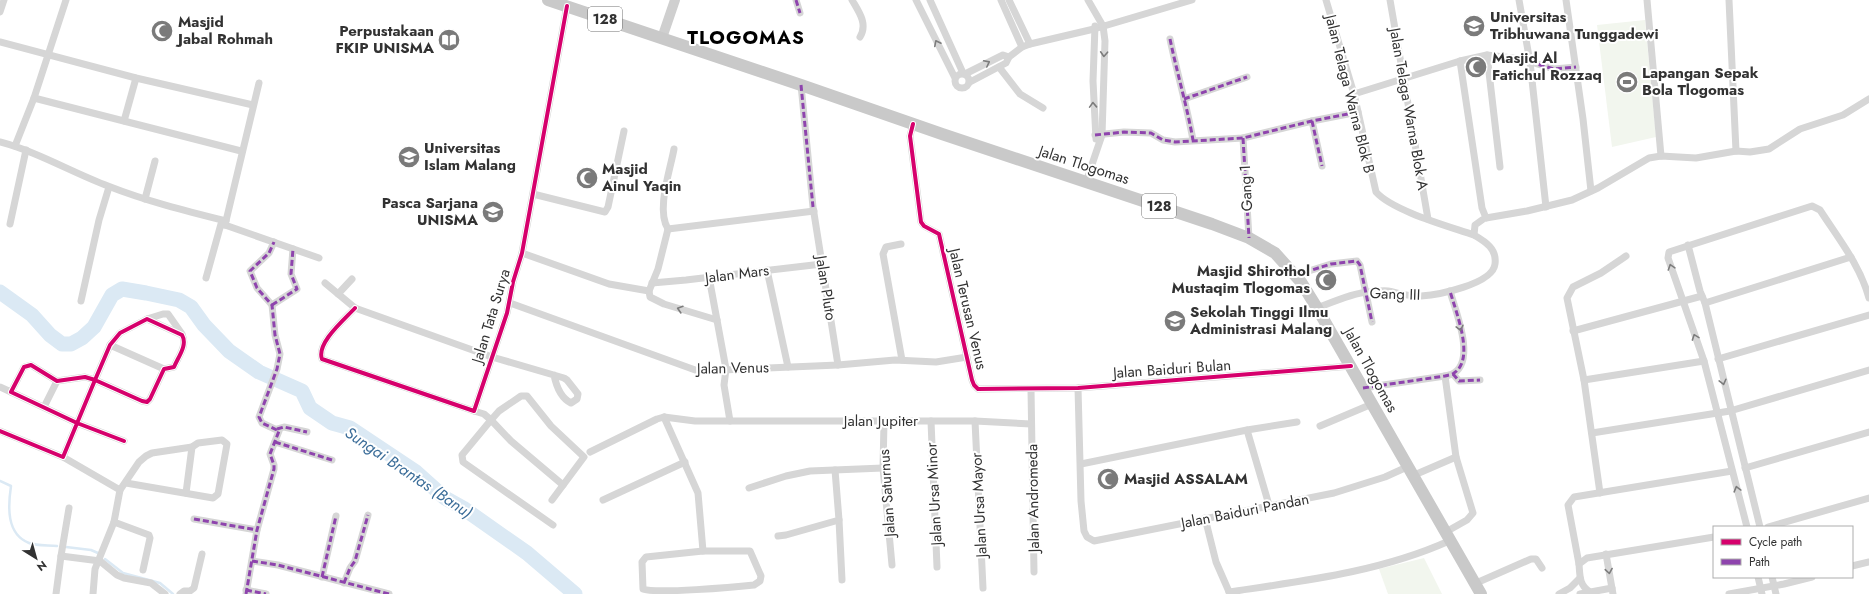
<svg xmlns="http://www.w3.org/2000/svg" width="1869" height="594" font-family="Jost,sans-serif">
  <rect width="100%" height="100%" fill="#fff"/>
  <g fill="#f2f6ee">
    <path d="M1645 20 1656 137 1612 147 1597 25Z"/>
    <path d="M1424 558 1442 594H1388L1379 569Z"/>
  </g>
  <g fill="none" stroke-linecap="round" stroke-linejoin="round">
    <g stroke="#dbe9f4" stroke-width="2.5">
      <path d="M0 481 11 486C8 506 6 534 29 543 37 546 48 545 57 546"/>
      <path d="M66 547 91 550 98 553"/>
      <path d="M105 559 123 573 160 583 173 594"/>
    </g>
    <path stroke="#dbe9f4" stroke-width="15" d="M0 292 32 315 50 335 62 344H71L82 338 94 327 112 295 122 289 146 293 179 300 191 307 204 325 229 351 259 372 302 391 310 408 332 423 350 428 416 472 445 498 463 508 527 553 575 594"/>
    <g stroke="#d6d6d6" stroke-width="7">
      <path d="M796 0 800 13"/>
      <path d="M852 0C859 12 868 24 860 37"/>
      <path d="M916 0 955 78"/>
      <path d="M930 0 963 73"/>
      <path d="M1001 0 1022 47"/>
      <path d="M1009 0 1030 44 1094 29 1192 0"/>
      <path d="M1326 0 1354 94 1376 192C1393 211 1448 226 1474 235"/>
      <path d="M1390 0 1428 219"/>
      <path d="M1519 0 1530 62 1546 207"/>
      <path d="M1566 0 1583 119 1591 191"/>
      <path d="M1647 0 1661 156"/>
      <path d="M1729 0 1736 151"/>
      <path d="M0 12 4 0"/>
      <path d="M1095 26 1093 81 1096 139"/>
      <path d="M1170 39C1177 73 1187 106 1193 140"/>
      <path d="M0 42 136 78 253 105"/>
      <path d="M1487 55 1500 167"/>
      <path d="M1460 61 1482 208 1486 218"/>
      <path d="M999 67 1020 94 1043 108"/>
      <circle cx="962" cy="81" r="7"/>
      <path d="M965 74 1003 55 1009 57"/>
      <path d="M970 82 1006 63 1009 57 1022 47 1030 44"/>
      <path d="M801 85 813 207 838 365"/>
      <path d="M1354 94 1460 61 1487 55 1521 59 1554 69 1576 67"/>
      <path d="M34 98 241 151"/>
      <path d="M1184 99 1247 77"/>
      <path d="M124 121 136 78"/>
      <path d="M1312 121 1322 166"/>
      <path d="M913 124 910 136 921 222 924 226 939 234 972 380 974 385 978 389 1078 388 1351 366"/>
      <path d="M1095 135 1124 132 1151 133 1163 140 1175 142 1243 138 1312 121 1358 112"/>
      <path d="M1243 138 1249 238"/>
      <path d="M0 142C38 152 71 172 108 186 146 201 186 211 226 221"/>
      <path d="M15 146 34 98 66 0"/>
      <path d="M1086 182 1102 135 1105 41 1103 26 1088 0"/>
      <path d="M533 194 605 212 608 207 624 131"/>
      <path d="M145 199 155 161"/>
      <path d="M1486 218 1527 211 1572 200 1598 188 1649 158 1661 156 1696 158 1736 151 1750 152 1769 149 1800 129 1843 115 1869 99"/>
      <path d="M10 224 26 150"/>
      <path d="M225 225 319 258"/>
      <path d="M668 229 814 211"/>
      <path d="M668 229 658 269 649 291 650 297 664 304 717 320"/>
      <path d="M668 229C656 210 670 171 674 149"/>
      <path d="M901 244 886 247 883 254 902 360"/>
      <path d="M1688 245 1700 291 1705 303 1760 527"/>
      <path d="M522 253 609 284 649 291"/>
      <path d="M767 270 788 367"/>
      <path d="M1296 275 1331 264 1357 261 1360 265 1372 322"/>
      <path d="M709 277 726 369 724 385 730 421"/>
      <path d="M206 278 221 224 225 225 259 83"/>
      <path d="M325 283 355 308 492 357 564 378 567 380 578 394 577 399 571 403C561 398 556 385 554 375"/>
      <path d="M652 283 686 280 822 264"/>
      <path d="M338 294 352 279"/>
      <path d="M81 301 99 220 109 187"/>
      <path d="M510 303 698 371 838 365 895 360 936 362 967 357"/>
      <path d="M1705 303 1851 257"/>
      <path d="M272 305 297 289 291 274 293 249"/>
      <path d="M355 308C345 319 316 343 322 359L474 411 507 313 513 282 522 253 567 6"/>
      <path d="M1317 308C1333 302 1350 294 1367 292 1374 292 1381 290 1388 291 1399 293 1409 297 1421 296 1438 295 1493 284 1495 264 1497 249 1486 242 1474 235L1475 225 1482 220"/>
      <path d="M147 319 163 314H168L182 334"/>
      <path d="M1573 331 1702 296"/>
      <path d="M110 345 164 369"/>
      <path d="M1718 359 1869 315"/>
      <path d="M1453 374 1459 381 1480 380"/>
      <path d="M1584 380 1704 361"/>
      <path d="M0 387 11 392"/>
      <path d="M1078 388 1081 501 1084 531 1087 537 1094 541 1334 493 1385 477 1407 467"/>
      <path d="M1363 388 1445 376C1448 375 1452 375 1454 373 1476 359 1455 310 1450 291"/>
      <path d="M1031 389 1034 572"/>
      <path d="M44 407 57 381"/>
      <path d="M474 411 484 414 491 420 499 411 521 396H527L551 426 584 457 552 500"/>
      <path d="M664 417 698 493 703 551"/>
      <path d="M931 421 937 567"/>
      <path d="M975 421 983 588"/>
      <path d="M884 422 883 468 892 565"/>
      <path d="M1320 426 1372 404"/>
      <path d="M277 429 284 427 307 432"/>
      <path d="M1247 430 1269 505"/>
      <path d="M0 431 63 457 95 380 142 401 147 402 150 399 164 369 174 367C178 357 188 345 182 335L147 319 120 333 110 345 95 380 85 377 57 381 31 365 24 367 11 392 77 423 124 441"/>
      <path d="M1592 433 1730 411 1869 370"/>
      <path d="M275 442 332 460"/>
      <path d="M590 452 657 419 664 417 695 421H975L1031 424"/>
      <path d="M63 457 120 490 114 522 149 535 150 538 143 570"/>
      <path d="M1081 464 1247 430 1297 422"/>
      <path d="M1745 468 1869 432"/>
      <path d="M1412 476 1456 457"/>
      <path d="M749 488 786 476 810 471 883 468"/>
      <path d="M120 490 139 462 146 456 152 453 192 447 198 443 222 440 227 444 218 494 213 498 126 483"/>
      <path d="M186 493 192 447"/>
      <path d="M1600 493 1584 380 1567 298 1573 287 1601 273 1626 256"/>
      <path d="M603 500 685 462"/>
      <path d="M1205 518 1216 562 1230 594"/>
      <path d="M194 519 257 530"/>
      <path d="M839 520 842 580"/>
      <path d="M553 525 463 462 462 455 491 420 511 441 563 485"/>
      <path d="M1747 527 1704 361 1668 258 1669 252 1812 206 1820 210C1838 238 1860 265 1869 298"/>
      <path d="M1768 527 1869 498"/>
      <path d="M1444 533 1467 520 1473 513 1456 457 1445 376"/>
      <path d="M778 536 786 535 839 520 835 470"/>
      <path d="M703 551H750L761 576 760 581 754 585C736 587 655 594 643 589L642 562 646 557Z"/>
      <path d="M1606 554 1613 594"/>
      <path d="M61 556 69 508"/>
      <path d="M252 561 278 565 389 594"/>
      <path d="M1579 564 1568 505 1574 497 1732 471"/>
      <path d="M1852 566 1869 562"/>
      <path d="M322 577 336 516"/>
      <path d="M1758 577 1762 594"/>
      <path d="M1772 577 1776 594"/>
      <path d="M344 583 350 568 355 561 368 515"/>
      <path d="M1474 584 1531 559H1536L1542 568"/>
      <path d="M246 590 266 594"/>
      <path d="M1229 592C1303 581 1380 572 1449 541"/>
      <path d="M1590 592C1579 585 1580 576 1579 564L1587 558 1714 537"/>
      <path d="M56 594 61 556 100 561 117 575 124 578 151 583 165 594"/>
      <path d="M93 594 95 569 114 522"/>
      <path d="M180 594 184 591H190L194 588 202 554"/>
      <path d="M246 594 257 530 274 469V465L270 454 279 431 262 423 259 417 277 369 280 354 275 335 272 305 257 288 250 271 269 253 274 242"/>
      <path d="M1559 594 1570 588 1580 578"/>
      <path d="M1580 594 1612 588"/>
      <path d="M1729 594 1784 584 1812 577"/>
    </g>
    <path stroke="#cfcfcf" stroke-width="10" d="M662 38 675 0"/>
    <path stroke="#c9c9c9" stroke-width="12" d="M548 0 801 85 942 134 1212 224 1249 238 1275 253 1301 282 1317 308 1481 594"/>
    <g stroke="#8e44ad" stroke-width="3" stroke-dasharray="6 3" stroke-linecap="butt">
      <path d="M796 0 800 13"/>
      <path d="M1170 39C1177 73 1187 106 1193 140"/>
      <path d="M1530 62 1554 69 1576 67"/>
      <path d="M801 85 813 207"/>
      <path d="M1184 99 1247 77"/>
      <path d="M1312 121 1322 166"/>
      <path d="M1095 135 1124 132 1151 133 1163 140 1175 142 1243 138 1312 121 1358 112"/>
      <path d="M1243 138 1249 238"/>
      <path d="M1296 275 1331 264 1357 261 1360 265 1372 322"/>
      <path d="M272 305 297 289 291 274 293 249"/>
      <path d="M1453 374 1459 381 1480 380"/>
      <path d="M1363 388 1445 376C1448 375 1452 375 1454 373 1476 359 1455 310 1450 291"/>
      <path d="M277 429 284 427 307 432"/>
      <path d="M275 442 332 460"/>
      <path d="M194 519 257 530"/>
      <path d="M252 561 278 565 389 594"/>
      <path d="M322 577 336 516"/>
      <path d="M344 583 350 568 355 561 368 515"/>
      <path d="M246 590 266 594"/>
      <path d="M246 594 257 530 274 469V465L270 454 279 431 262 423 259 417 277 369 280 354 275 335 272 305 257 288 250 271 269 253 274 242"/>
    </g>
    <g stroke="#fff" stroke-width="6">
      <g id="cycleway">
        <path d="M913 124 910 136 921 222 924 226 939 234 972 380 974 385 978 389 1078 388 1351 366"/>
        <path d="M355 308C345 319 316 343 322 359L474 411 507 313 513 282 522 253 567 6"/>
        <path d="M0 431 63 457 95 380 142 401 147 402 150 399 164 369 174 367C178 357 188 345 182 335L147 319 120 333 110 345 95 380 85 377 57 381 31 365 24 367 11 392 77 423 124 441"/>
      </g>
    </g>
    <use href="#cycleway" stroke="#d6006c" stroke-width="4"/>
  </g>
  <defs><path id="oneway-chevron" d="M-2-3.5L2.5 0L-2 3.5" fill="none" stroke-width="1.6" stroke-linecap="round" stroke-linejoin="round"/></defs>
  <g stroke="#7c7c7c">
    <use href="#oneway-chevron" transform="translate(937 43) rotate(-117)"/>
    <use href="#oneway-chevron" transform="translate(1104 54) rotate(93)"/>
    <use href="#oneway-chevron" transform="translate(987 63) rotate(-27)"/>
    <use href="#oneway-chevron" transform="translate(1093 105) rotate(-92)"/>
    <use href="#oneway-chevron" transform="translate(1671 267) rotate(-108)"/>
    <use href="#oneway-chevron" transform="translate(680 309) rotate(-163)"/>
    <use href="#oneway-chevron" transform="translate(1460 328) rotate(76)"/>
    <use href="#oneway-chevron" transform="translate(1695 337) rotate(-110)"/>
    <use href="#oneway-chevron" transform="translate(1723 382) rotate(76)"/>
    <use href="#oneway-chevron" transform="translate(1737 489) rotate(-105)"/>
    <use href="#oneway-chevron" transform="translate(1609 571) rotate(81)"/>
  </g>
  <defs>
    <g id="university-disc" transform="scale(1.15)"><circle r="9.5" fill="#7a7a7a" stroke="#fff"/><path d="M0-5L7-2L0 1L-7-2ZM-4 1L0 2.5L4 1V4Q0 6-4 4Z" fill="#fff"/></g>
    <g id="mosque-disc" transform="scale(1.15)"><circle r="9.5" fill="#7a7a7a" stroke="#fff"/><path d="M3.5-4.9A6 6 0 1 0 3.5 4.9A5 5 0 1 1 3.5-4.9Z" fill="#fff"/></g>
    <g id="library-disc" transform="scale(1.15)"><circle r="9.5" fill="#7a7a7a" stroke="#fff"/><path d="M-6-4Q-3-5.5-.7-3.5V5Q-3 3-6 4ZM6-4Q3-5.5 .7-3.5V5Q3 3 6 4Z" fill="#fff"/></g>
    <g id="stadium-disc" transform="scale(1.15)"><circle r="9.5" fill="#7a7a7a" stroke="#fff"/><path d="M0-5a6.5 5 0 1 0 0 10a6.5 5 0 1 0 0-10ZM-3.5-1.8h7v3.6h-7Z" fill="#fff"/></g>
  </defs>
  <g fill-rule="evenodd">
    <use href="#university-disc" x="1474" y="26"/>
    <use href="#mosque-disc" x="162" y="31"/>
    <use href="#library-disc" x="449" y="40"/>
    <use href="#mosque-disc" x="1476" y="67"/>
    <use href="#stadium-disc" x="1627" y="82"/>
    <use href="#university-disc" x="409" y="157"/>
    <use href="#mosque-disc" x="587" y="178"/>
    <use href="#university-disc" x="493" y="212"/>
    <use href="#mosque-disc" x="1326" y="280"/>
    <use href="#university-disc" x="1175" y="321"/>
    <use href="#mosque-disc" x="1108" y="479"/>
  </g>
  <g text-anchor="middle" stroke-width="4" stroke-linejoin="round" paint-order="stroke">
    <g fill="#fff" stroke="#707070" stroke-width="1">
      <rect x="588" y="7" width="34" height="24" rx="3"/>
      <rect x="1142" y="194" width="34" height="24" rx="3"/>
    </g>
    <g font-size="14" font-weight="bold" fill="#323232">
      <text x="605" y="24">128</text>
      <text x="1159" y="211">128</text>
    </g>
    <g font-size="15" font-weight="bold" fill="#323232" stroke="#fff" text-anchor="start">
      <text x="1490" y="22">Universitas<tspan x="1490" dy="17">Tribhuwana Tunggadewi</tspan></text>
      <text x="178" y="27">Masjid<tspan x="178" dy="17">Jabal Rohmah</tspan></text>
      <text x="434" y="36" text-anchor="end">Perpustakaan<tspan x="434" dy="17">FKIP UNISMA</tspan></text>
      <text x="1492" y="63">Masjid Al<tspan x="1492" dy="17">Fatichul Rozzaq</tspan></text>
      <text x="1642" y="78">Lapangan Sepak<tspan x="1642" dy="17">Bola Tlogomas</tspan></text>
      <text x="424" y="153">Universitas<tspan x="424" dy="17">Islam Malang</tspan></text>
      <text x="602" y="174">Masjid<tspan x="602" dy="17">Ainul Yaqin</tspan></text>
      <text x="478" y="208" text-anchor="end">Pasca Sarjana<tspan x="478" dy="17">UNISMA</tspan></text>
      <text x="1310" y="276" text-anchor="end">Masjid Shirothol<tspan x="1310" dy="17">Mustaqim Tlogomas</tspan></text>
      <text x="1190" y="317">Sekolah Tinggi Ilmu<tspan x="1190" dy="17">Administrasi Malang</tspan></text>
      <text x="1124" y="484">Masjid ASSALAM</text>
    </g>
    <g font-size="15" fill="#323232" stroke="#fff">
      <text transform="translate(1350 94) rotate(76)" y="5">Jalan Telaga Warna Blok B</text>
      <text transform="translate(1409 109) rotate(80)" y="5">Jalan Telaga Warna Blok A</text>
      <text transform="translate(1084 165) rotate(18)" y="5">Jalan Tlogomas</text>
      <text transform="translate(1246 188) rotate(-93)" y="5">Gang 1</text>
      <text transform="translate(737 274) rotate(-7)" y="5">Jalan Mars</text>
      <text transform="translate(826 288) rotate(81)" y="5">Jalan Pluto</text>
      <text transform="translate(1395 294) rotate(2)" y="5">Gang III</text>
      <text transform="translate(968 309) rotate(77)" y="5">Jalan Terusan Venus</text>
      <text transform="translate(491 316) rotate(-73)" y="5">Jalan Tata Surya</text>
      <text transform="translate(733 368) rotate(-1)" y="5">Jalan Venus</text>
      <text transform="translate(1172 369) rotate(-4)" y="5">Jalan Baiduri Bulan</text>
      <text transform="translate(1371 370) rotate(61)" y="5">Jalan Tlogomas</text>
      <text x="881" y="426">Jalan Jupiter</text>
      <text transform="translate(887 493) rotate(-94)" y="5">Jalan Saturnus</text>
      <text transform="translate(934 494) rotate(-93)" y="5">Jalan Ursa Minor</text>
      <text transform="translate(1033 498) rotate(-91)" y="5">Jalan Andromeda</text>
      <text transform="translate(979 505) rotate(-93)" y="5">Jalan Ursa Mayor</text>
      <text transform="translate(1245 511) rotate(-11)" y="5">Jalan Baiduri Pandan</text>
    </g>
    <g font-size="16" font-style="italic" fill="#3b6d99" stroke="#fff">
      <text transform="translate(409 472) rotate(34)" y="6">Sungai Brantas (Banu)</text>
    </g>
    <g font-size="19" font-weight="bold" letter-spacing="1" fill="#000" stroke="#fff">
      <text x="746" y="44">TLOGOMAS</text>
    </g>
  </g>
  <rect x="1713" y="526" width="140" height="52" fill="#ffffff" stroke="#adadad"/>
  <rect x="1721" y="539" width="20" height="6" fill="#d6006c" stroke="#adadad"/>
  <text x="1749" y="546" font-size="12" fill="#323232">Cycle path</text>
  <rect x="1721" y="559" width="20" height="6" fill="#8e44ad" stroke="#adadad"/>
  <text x="1749" y="566" font-size="12" fill="#323232">Path</text>
  <g transform="translate(36 558) rotate(143)" stroke="#ffffff" stroke-width="3" paint-order="stroke">
  <path d="M0-3L7 15L0 10L-7 15Z" fill="#323232"/>
  <text y="-6" font-size="11" font-weight="bold" text-anchor="middle" fill="#323232">N</text>
  </g>
</svg>
